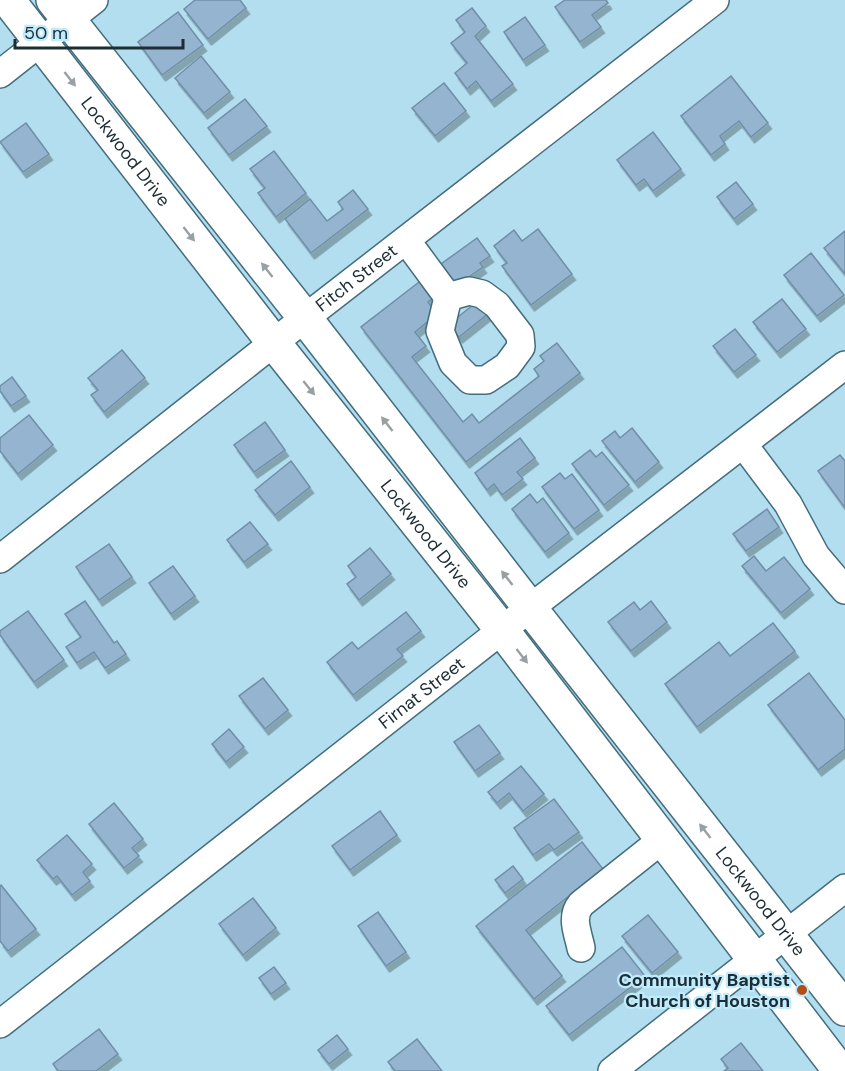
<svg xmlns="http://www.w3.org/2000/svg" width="845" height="1071" font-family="'DM Sans',sans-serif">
  <defs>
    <filter id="shadow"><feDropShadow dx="3.5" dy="6" stdDeviation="0" flood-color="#0004"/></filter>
  </defs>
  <rect width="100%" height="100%" fill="#b2deef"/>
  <g fill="#95b4cf" stroke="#708ea8" stroke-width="1.5" filter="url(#shadow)">
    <path d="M195 0H240L246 8 208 39 184 9Z"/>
    <path d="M565 0H606L608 3 592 15 601 27 580 42 555 7Z"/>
    <path d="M472 8 486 26 475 36 513 84 491 101 476 81 467 89 455 73 467 63 451 43 465 32 456 20Z"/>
    <path d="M178 12 203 45 162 75 138 42Z"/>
    <path d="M525 17 545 45 523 60 504 32Z"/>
    <path d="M201 56 230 92 204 113 175 78Z"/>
    <path d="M731 76 768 123 751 137 739 121 720 136 725 144 711 155 681 116Z"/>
    <path d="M444 83 466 111 435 136 412 108Z"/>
    <path d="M245 99 267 126 229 155 208 128Z"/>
    <path d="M26 123 49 154 23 172 0 142Z"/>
    <path d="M653 132 681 169 653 191 644 179 636 185 617 160Z"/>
    <path d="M274 151 306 193 276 217 258 193 265 188 250 169Z"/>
    <path d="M736 182 753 204 734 219 717 197Z"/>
    <path d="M353 190 368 209 311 253 285 219 310 199 327 221 343 209 338 202Z"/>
    <path d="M538 229 572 274 531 305 502 266 507 263 494 246 514 230 522 241Z"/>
    <path d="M845 231V274L824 248Z"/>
    <path d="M477 238 490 256 480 263 483 267 456 286 441 264Z"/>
    <path d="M811 253 844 295 817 316 784 275Z"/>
    <path d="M423 279 436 296 428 302 437 314 415 332 426 346 412 357 463 422 472 414 479 423 539 376 534 369 544 361 540 356 557 343 580 373 466 462 361 327Z"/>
    <path d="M782 299 806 329 777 352 753 322Z"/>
    <path d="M479 300 489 313 459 337 448 325Z"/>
    <path d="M735 329 756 355 734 372 713 346Z"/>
    <path d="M122 350 145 378 104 412 91 395 98 390 88 378Z"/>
    <path d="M12 377 26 396 11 406 0 391V386Z"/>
    <path d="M29 415 53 445 18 474 0 451V438Z"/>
    <path d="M265 422 285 450 254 472 234 445Z"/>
    <path d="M632 428 659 462 635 482 602 441 615 431 620 438Z"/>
    <path d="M520 438 535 458 517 472 523 479 502 495 494 484 487 490 475 473Z"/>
    <path d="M590 450 596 457 602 452 629 485 604 505 572 464Z"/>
    <path d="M840 455 845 461V508L818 471Z"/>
    <path d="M291 461 310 487 275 515 255 490Z"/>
    <path d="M560 473 565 479 572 474 599 510 574 529 542 487Z"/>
    <path d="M530 494 537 503 543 498 569 533 545 552 512 509Z"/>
    <path d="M767 509 779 527 746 551 733 534Z"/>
    <path d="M250 522 268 544 244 562 227 540Z"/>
    <path d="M109 544 132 577 99 600 76 567Z"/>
    <path d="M370 548 391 574 359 600 347 584 356 577 348 566Z"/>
    <path d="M754 556 766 571 784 557 810 589 781 613 742 566Z"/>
    <path d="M173 566 195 596 171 614 149 583Z"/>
    <path d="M85 601 114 643 117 641 126 654 105 668 94 652 77 663 66 647 81 637 65 614Z"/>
    <path d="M651 601 667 622 631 651 608 622 634 602 640 610Z"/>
    <path d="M28 611 64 660 34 682 0 635V631Z"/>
    <path d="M406 612 421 631 397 649 403 656 353 695 327 662 352 642 358 649Z"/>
    <path d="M773 623 795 651 697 727 665 684 719 642 730 656Z"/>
    <path d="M809 673 845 720V749L818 770 768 705Z"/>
    <path d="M263 678 288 710 265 729 239 696Z"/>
    <path d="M479 725 500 753 475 771 454 742Z"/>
    <path d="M229 729 244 747 226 762 212 744Z"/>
    <path d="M521 766 544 794 523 811 509 793 497 803 488 792Z"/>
    <path d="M554 799 579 832 554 850 549 844 533 855 514 828Z"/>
    <path d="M114 803 143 839 132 848 139 856 124 868 89 824Z"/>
    <path d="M380 811 397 835 350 870 332 846Z"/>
    <path d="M67 835 92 864 83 872 90 881 72 895 57 876 53 879 37 860Z"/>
    <path d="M582 842 603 869 526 930 562 976 534 999 476 926Z"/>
    <path d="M513 866 523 879 505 893 495 880Z"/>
    <path d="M1 885 36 929 8 951 0 941V886Z"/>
    <path d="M253 898 276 928 243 955 219 924Z"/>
    <path d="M378 912 406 952 386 966 358 926Z"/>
    <path d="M648 915 678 952 652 973 622 936Z"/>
    <path d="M622 947 645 976 569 1035 546 1006Z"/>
    <path d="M274 967 286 983 271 994 259 978Z"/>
    <path d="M99 1029 118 1054 96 1071H58L53 1064Z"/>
    <path d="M337 1035 348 1049 329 1064 318 1050Z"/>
    <path d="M417 1039 442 1071H395L388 1062Z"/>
    <path d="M741 1043 763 1071H724L728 1068 721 1059Z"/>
  </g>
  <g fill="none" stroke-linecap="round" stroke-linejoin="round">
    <g stroke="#446d7d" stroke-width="30">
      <g id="minor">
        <path d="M0 74 94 0"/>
        <path d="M406 240 448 297"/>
        <path d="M469 291 482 294 497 305 520 335 521 347 507 366 486 380H470L453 363 440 331 448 297Z"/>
        <path d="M743 444 788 504 816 556 845 590"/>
        <path id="s1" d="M0 559 305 318 715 0"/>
        <path d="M581 948C578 933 570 917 581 904L663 839"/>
        <path id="s2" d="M0 1024 530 608 845 365"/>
        <path d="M612 1071 845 888"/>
      </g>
    </g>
    <g stroke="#446d7d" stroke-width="36">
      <g id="major">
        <path id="s3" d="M8 0 274 343 502 630 840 1071"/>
        <path id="s4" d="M53 0 305 318 530 608 845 1009"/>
      </g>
    </g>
    <use href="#minor" stroke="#fff" stroke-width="27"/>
    <use href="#major" stroke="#fff" stroke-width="33"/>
  </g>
  <defs><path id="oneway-solid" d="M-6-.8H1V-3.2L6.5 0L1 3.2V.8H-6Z" transform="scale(1.5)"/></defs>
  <g fill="#99a0a4">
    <use href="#oneway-solid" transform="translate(70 79) rotate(52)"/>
    <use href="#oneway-solid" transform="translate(189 234) rotate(52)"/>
    <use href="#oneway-solid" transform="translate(267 270) rotate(-128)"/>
    <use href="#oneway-solid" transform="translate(309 388) rotate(51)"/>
    <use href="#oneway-solid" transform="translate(387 424) rotate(-128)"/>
    <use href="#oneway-solid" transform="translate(507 578) rotate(-128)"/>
    <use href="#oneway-solid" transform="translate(522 656) rotate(52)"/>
    <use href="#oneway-solid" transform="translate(705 831) rotate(-128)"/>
  </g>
  <circle fill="#b14e17" stroke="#bfebfd" stroke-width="2" cx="802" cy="990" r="6"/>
  <g text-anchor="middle" stroke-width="4.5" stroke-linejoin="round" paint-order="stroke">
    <g font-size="18" fill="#1c2d34" stroke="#bfebfd">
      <text dy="6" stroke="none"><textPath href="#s3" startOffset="192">Lockwood Drive</textPath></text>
      <text dy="6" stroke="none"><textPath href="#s1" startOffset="454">Fitch Street</textPath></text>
      <text dy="6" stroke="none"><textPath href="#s3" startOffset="678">Lockwood Drive</textPath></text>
      <text dy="6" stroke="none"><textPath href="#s2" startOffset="536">Firnat Street</textPath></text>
      <text dy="6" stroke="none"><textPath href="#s4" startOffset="1146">Lockwood Drive</textPath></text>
    </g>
    <g font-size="18" font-weight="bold" fill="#1c2d34" stroke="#bfebfd" text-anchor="end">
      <text x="790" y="986">Community Baptist<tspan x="790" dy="21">Church of Houston</tspan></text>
    </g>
  </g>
  <path d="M15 39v9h168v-9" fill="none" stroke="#1c2d34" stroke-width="3"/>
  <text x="24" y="39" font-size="18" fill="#1c2d34" stroke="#bfebfd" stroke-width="4.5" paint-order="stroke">50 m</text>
</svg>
